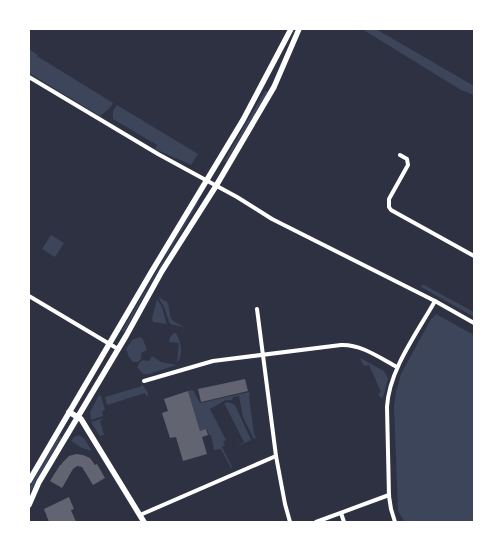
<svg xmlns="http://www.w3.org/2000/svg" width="503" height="551" font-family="Signika,sans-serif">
  <rect width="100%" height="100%" fill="#2d3142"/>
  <g fill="#3c4559">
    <path d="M362 29H376L474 86V95L461 90Z"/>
    <path d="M29 49 38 55 37 56 113 103 110 108 100 116 29 73Z"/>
    <path d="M265 91H267V93L226 162 224 161Z"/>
    <path d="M117 105 198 154 191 165 155 149 157 145 113 119V111Z"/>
    <path d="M197 202 198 203 148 288 124 332 122 331Z"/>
    <path d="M51 235 64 243 55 257 42 249Z"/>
    <path d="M422 285H424L474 312V317L421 287Z"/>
    <path d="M158 297 167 302C171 308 168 316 173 321 176 323 180 324 184 327L170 324 164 307Z"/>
    <path d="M157 299 162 307 166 322V324L153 322 152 318Z"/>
    <path d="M436 314 474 335V522H405L398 511 394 407 396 392 401 374 431 319Z"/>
    <path d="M174 333H176C181 342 184 354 177 363L179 343 169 342 170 337Z"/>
    <path d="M140 337 143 339 147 350 141 353V359L138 362H133L129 357 126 349 132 340Z"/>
    <path d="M152 356 161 362 177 365 149 374H143L137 367 139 365 138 364 143 360 149 361Z"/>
    <path d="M360 358 384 371 388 379 383 397 381 398 378 394 381 392 369 365 364 366Z"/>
    <path d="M140 381 148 393 147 397 145 393 107 405 105 397 142 386Z"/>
    <path d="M193 390 200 403 249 392 250 395 249 396 254 434 256 438 254 439 243 417 239 396 233 397 232 400H226L210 409 226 440 223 442 225 445 222 447 232 467 231 468 221 449 214 450 211 435H209L207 429 200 431 188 391Z"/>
    <path d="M99 395 101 396 105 410 102 411 103 416 91 420 90 412Z"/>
    <path d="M228 402 235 405 251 440 236 447 244 442 224 403Z"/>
    <path d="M104 418 100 421 104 435 101 436 99 435 91 422Z"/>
    <path d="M79 435 84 438 92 451 82 448 71 441 74 437Z"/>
    <path d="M59 436 62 437 38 477 29 495V488L31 484Z"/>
  </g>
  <g fill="#626471">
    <path d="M245 379 248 391 201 402 198 389Z"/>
    <path d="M188 391 200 431 206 429 208 435 202 437 207 454 183 461 176 437 170 438 162 413 168 411 164 399Z"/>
    <path d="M76 454 83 455 90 458 95 465 97 464 105 478 93 485 82 467 77 466 73 469 62 488 50 481 60 465H61L63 462 69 456Z"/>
    <path d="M69 497 74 509 71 510 76 522H49L44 509Z"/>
  </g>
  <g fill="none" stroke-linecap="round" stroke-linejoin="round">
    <g stroke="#fff" stroke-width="4">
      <path d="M29 77 158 154 237 197 272 219 435 301 474 323"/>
      <path d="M400 155 407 159 408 165 389 199V207L391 210 474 256"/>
      <path d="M29 296 118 349"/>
      <path d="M257 309 276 456 285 504 290 522"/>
      <path d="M144 381 213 361 341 345C361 344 380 358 397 367"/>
      <path d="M341 513 344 522"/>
      <path d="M140 515 276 456"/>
      <path d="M316 522 389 495"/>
      <path d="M395 522 391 509 389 496 387 407C389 370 417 333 435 301"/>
    </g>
    <g stroke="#fff" stroke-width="5.5">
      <path d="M69 412 81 419 144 522"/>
      <path d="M29 481 152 271 243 120 291 29"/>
      <path d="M29 505 39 482 126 336 162 271 216 186 274 87 299 29"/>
    </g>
  </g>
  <rect width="503" height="551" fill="none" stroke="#ffffff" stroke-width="60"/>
</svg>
